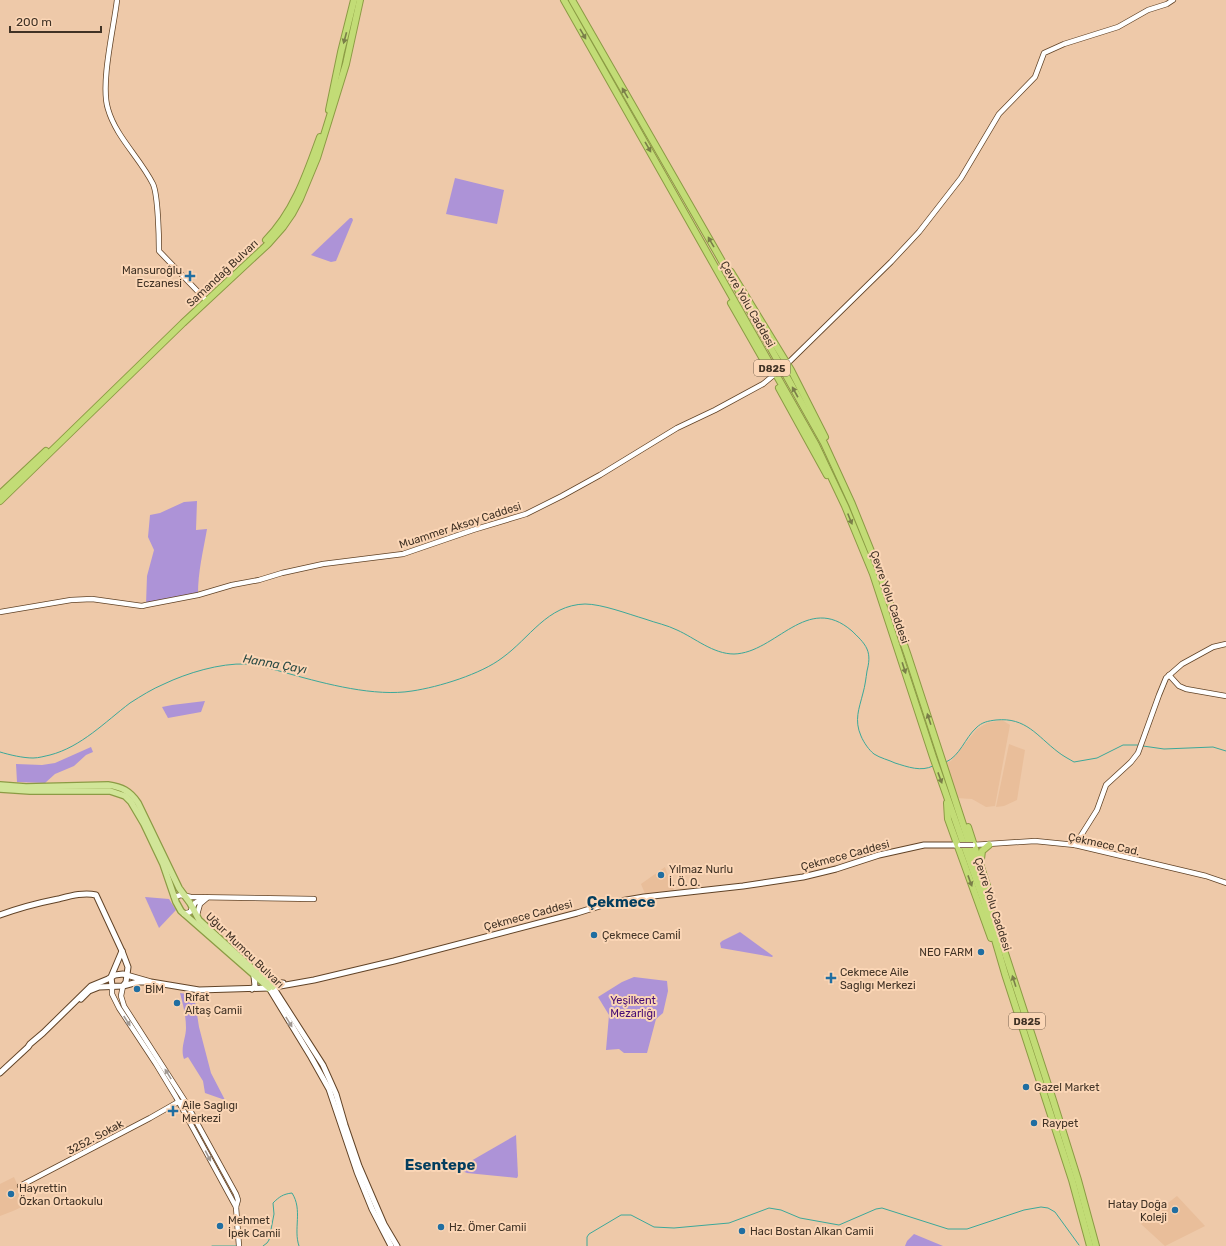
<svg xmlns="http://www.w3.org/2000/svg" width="1226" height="1246" font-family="Rubik,sans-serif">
  <rect width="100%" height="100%" fill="#eec9a9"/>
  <g fill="#e9be9a">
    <path d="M1002 720 1010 725 995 806 986 807 972 799 956 798 944 763 951 761 977 729 987 723Z"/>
    <path d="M1009 744 1025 750 1017 800 1004 806 996 807Z"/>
    <path d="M665 867 675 893 646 896 641 884Z"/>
    <path d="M14 1177 26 1205 13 1211 0 1216V1184Z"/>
    <path d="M1177 1196 1205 1226 1165 1246 1141 1224Z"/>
  </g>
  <g fill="#ad93d7">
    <path d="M455 178 504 190 497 224 446 214Z"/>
    <path d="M350 218H352L353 220 336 261 331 262 311 255Z"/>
    <path d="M197 501 196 530 207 529C203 552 198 571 198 595L146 604 147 576 154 550 148 537 150 515 160 513 184 502Z"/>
    <path d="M205 701 201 712 168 718 162 707 172 705Z"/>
    <path d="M91 747 93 752 86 755 74 766 55 774 45 783 17 782 16 764 42 765 55 763Z"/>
    <path d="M145 897 169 899 176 910 159 928Z"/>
    <path d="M740 932C751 940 762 948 773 956L772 957 721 948 720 943 722 941Z"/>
    <path d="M634 977 667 981 668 991 663 1013 656 1019 647 1053H624L619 1049 606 1050 609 1015 598 997 622 982Z"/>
    <path d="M180 993 194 995 199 1027 211 1073 225 1100 205 1093 203 1081 188 1057 184 1059C180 1048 186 1038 186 1028 186 1016 183 1004 180 993Z"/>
    <path d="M516 1135 518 1176 517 1178 467 1173 457 1169Z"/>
    <path d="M914 1234 943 1246H905L907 1241Z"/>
  </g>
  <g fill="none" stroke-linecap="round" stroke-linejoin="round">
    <g stroke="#3ca899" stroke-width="1">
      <path d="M1143 746 1164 749 1213 747 1226 751"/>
      <path d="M0 752C10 755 23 758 33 758 39 758 45 756 50 755 81 747 105 722 130 703 141 696 152 689 164 684 187 673 220 663 246 664 261 665 275 670 290 674 326 684 375 697 412 691 439 687 481 674 502 658 530 638 547 605 585 604 602 604 628 614 645 619 656 623 667 625 677 630 695 638 713 654 734 654 776 653 807 592 852 631 857 636 864 642 867 649 870 656 869 663 867 671 866 678 865 686 863 693 859 709 854 720 861 736 864 743 869 750 874 754 880 758 889 760 895 763 908 767 921 772 933 766"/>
      <path d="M946 762C960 756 965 738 976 728 982 722 988 721 996 720 1026 717 1037 736 1058 752 1063 756 1069 759 1074 762L1097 758 1123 745H1139"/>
      <path d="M212 1246H236"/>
      <path d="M263 1246 267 1243 269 1240 274 1214 273 1203C279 1197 283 1194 292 1193 303 1210 293 1229 299 1246"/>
      <path d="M587 1246V1237L589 1234 621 1215H631L654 1227 674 1228 729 1223 769 1208 781 1210 800 1218 839 1225 876 1209 882 1208 948 1229H967L1024 1210 1041 1207 1048 1208 1055 1212 1079 1245"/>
    </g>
    <g stroke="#614327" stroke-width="6">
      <g id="tertiary">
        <path d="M117 0C114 27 100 84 108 109 116 137 140 158 153 184 158 195 159 237 159 251L205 299"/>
        <path d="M786 365 891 262 919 232 961 178 999 114 1035 77 1044 53 1064 44 1118 27 1148 10 1167 4 1173 0"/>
        <path d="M0 612 71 600 92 599 142 606 146 605 198 595 232 585 259 580 282 573 323 564 403 554 473 530 526 514 562 496 600 475 677 428 715 410 763 384 775 374"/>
        <path d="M1169 675 1179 686 1186 689 1226 696"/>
        <path d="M973 845 1035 841 1075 845 1206 876 1226 883"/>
        <path d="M1075 845 1097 810 1106 785 1131 762 1138 753 1159 695 1166 678 1182 664 1213 647 1226 644"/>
        <path d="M174 897 181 895 191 897 314 899"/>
        <path d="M184 914 190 912 195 903 203 898"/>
        <path d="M197 915 200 904 207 898"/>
        <path d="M112 986V994L119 1008 156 1064 176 1097 236 1207"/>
        <path d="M123 986 121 996 124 1006 185 1101 236 1194 238 1200 236 1207 239 1246"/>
        <path d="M20 1186 150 1118 178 1102H181"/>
      </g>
    </g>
    <g stroke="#614327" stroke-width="7">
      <g id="secondary">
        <path d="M0 915C19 908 38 903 58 899 70 896 84 892 96 895L122 951 128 967 126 982 123 986"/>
        <path d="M265 979 272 982 283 983"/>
        <path d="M112 986 111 977 122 951"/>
        <path d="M273 987 323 1065 336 1094 345 1125 359 1166 384 1224 397 1246"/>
        <path d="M269 988 311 1057 329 1089 357 1172 372 1209 391 1246"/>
        <path d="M252 989 255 986 254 976"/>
        <path d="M81 999 89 991 99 987 123 986 138 982H144"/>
        <path d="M0 1073 28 1047 30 1044 43 1033 91 986 108 979 115 975 123 974 151 982 199 990 269 988 314 980 394 961 577 913 609 903 644 897 743 886 803 877 836 869 879 855 924 845H957"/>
      </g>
    </g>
    <g stroke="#8b9b44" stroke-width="8">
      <g id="primary">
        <path d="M0 785 26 787 108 785C122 787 130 791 138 803L179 888 190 903 199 920 273 987"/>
        <path d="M0 789 30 791H110L125 796 131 802 144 824 163 864 176 902 181 911 269 988"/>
      </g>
    </g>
    <g stroke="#8b9b44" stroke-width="8">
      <g id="trunk">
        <path d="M564 0 816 445 845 506 873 574 933 757 984 902 1005 974 1072 1180 1090 1246"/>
        <path d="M572 0 719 256 824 443 852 504 877 566 908 656 1052 1097 1078 1180 1096 1246"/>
        <path d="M329 110 341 52 354 0"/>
        <path d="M266 240C294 212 307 173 320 137"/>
        <path d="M731 272 791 370 825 437"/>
        <path d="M731 303 768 368"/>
        <path d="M779 388 827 475"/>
        <path d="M0 494 46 451"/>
        <path d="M0 501 183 323 268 244 283 227 292 214 300 199 317 158 346 64 360 0"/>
        <path d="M947 803 948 819 991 938"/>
        <path d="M968 827 990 895"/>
        <path d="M981 859 982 851 989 845"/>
      </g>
    </g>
    <use href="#tertiary" stroke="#fff" stroke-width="4.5"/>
    <use href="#secondary" stroke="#fff" stroke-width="5"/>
    <use href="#primary" stroke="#d1e598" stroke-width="5.5"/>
    <use href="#trunk" stroke="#c2dc76" stroke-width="6"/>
    <g stroke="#614327" stroke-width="6" stroke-linecap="butt">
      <g id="tertiary-bridge">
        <path d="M775 374 785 366"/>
        <path d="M960 845H973"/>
      </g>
    </g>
    <use href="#tertiary-bridge" stroke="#fff" stroke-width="4.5"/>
  </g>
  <defs><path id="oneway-solid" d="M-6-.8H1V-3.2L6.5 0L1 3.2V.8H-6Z"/></defs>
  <g fill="#7a7e49">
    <use href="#oneway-solid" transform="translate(583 34) rotate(60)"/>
    <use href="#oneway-solid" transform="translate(345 38) rotate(105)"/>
    <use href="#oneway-solid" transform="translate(625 93) rotate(-120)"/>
    <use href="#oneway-solid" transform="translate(648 147) rotate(60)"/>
    <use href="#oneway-solid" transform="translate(711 242) rotate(-120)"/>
    <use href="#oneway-solid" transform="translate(795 392) rotate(-119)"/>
    <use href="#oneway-solid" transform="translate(850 519) rotate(68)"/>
    <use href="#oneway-solid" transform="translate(904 668) rotate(72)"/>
    <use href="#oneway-solid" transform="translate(929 719) rotate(-108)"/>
    <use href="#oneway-solid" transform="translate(940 778) rotate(70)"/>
    <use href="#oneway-solid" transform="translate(970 881) rotate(70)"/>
    <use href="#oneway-solid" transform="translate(1014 981) rotate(-108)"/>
  </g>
  <g fill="#a09892">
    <use href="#oneway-solid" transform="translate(127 1021) rotate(57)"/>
    <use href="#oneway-solid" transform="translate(289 1022) rotate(58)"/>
    <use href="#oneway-solid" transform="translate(168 1074) rotate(-122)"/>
    <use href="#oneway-solid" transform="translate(208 1156) rotate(62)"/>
  </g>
  <g fill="#206ea1" stroke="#fbd6b6" stroke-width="1.5">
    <path d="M188 270h4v4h4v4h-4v4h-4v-4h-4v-4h4z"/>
    <circle cx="661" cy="875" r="4"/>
    <circle cx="594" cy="935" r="4"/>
    <circle cx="981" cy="952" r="4"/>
    <path d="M829 972h4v4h4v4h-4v4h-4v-4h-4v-4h4z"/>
    <circle cx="137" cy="989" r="4"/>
    <circle cx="177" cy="1003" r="4"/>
    <circle cx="1026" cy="1087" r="4"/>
    <path d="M171 1105h4v4h4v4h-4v4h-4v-4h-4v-4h4z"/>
    <circle cx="1034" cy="1123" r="4"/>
    <circle cx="11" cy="1194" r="4"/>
    <circle cx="1175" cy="1210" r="4"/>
    <circle cx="220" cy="1226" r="4"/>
    <circle cx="441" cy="1227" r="4"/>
    <circle cx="742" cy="1231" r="4"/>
  </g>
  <g text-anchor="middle" stroke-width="4" stroke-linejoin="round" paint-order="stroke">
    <g fill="#fbd6b6" stroke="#786350" stroke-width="1">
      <rect x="754" y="360" width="36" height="16" rx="3"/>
      <rect x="1009" y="1013" width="36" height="16" rx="3"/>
    </g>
    <g font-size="10" font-weight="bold" fill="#403225">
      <text x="772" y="372">D825</text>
      <text x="1027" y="1025">D825</text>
    </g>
    <g font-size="11" fill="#403225" stroke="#fbd6b6" text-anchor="start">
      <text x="182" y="274" text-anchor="end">Mansuroğlu<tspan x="182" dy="13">Eczanesi</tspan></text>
      <text x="669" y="873">Yılmaz Nurlu<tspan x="669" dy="13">İ. Ö. O.</tspan></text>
      <text x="602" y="939">Çekmece Camiİ</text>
      <text x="973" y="956" text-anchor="end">NEO FARM</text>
      <text x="840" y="976">Cekmece Aile<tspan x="840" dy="13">Saglıgı Merkezi</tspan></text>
      <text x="145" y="993">BİM</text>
      <text x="185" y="1001">Rıfat<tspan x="185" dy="13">Altaş Camii</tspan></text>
      <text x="1034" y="1091">Gazel Market</text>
      <text x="182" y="1109">Aile Saglıgı<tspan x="182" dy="13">Merkezi</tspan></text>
      <text x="1042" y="1127">Raypet</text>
      <text x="19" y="1192">Hayrettin<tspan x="19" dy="13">Özkan Ortaokulu</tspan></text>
      <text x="1167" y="1208" text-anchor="end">Hatay Doğa<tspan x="1167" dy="13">Koleji</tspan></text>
      <text x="228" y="1224">Mehmet<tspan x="228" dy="13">İpek Camii</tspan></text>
      <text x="449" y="1231">Hz. Ömer Camii</text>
      <text x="750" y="1235">Hacı Bostan Alkan Camii</text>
    </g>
    <g font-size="11" fill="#403225" stroke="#fbd6b6">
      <text transform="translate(222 273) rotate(-43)" y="4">Samandağ Bulvarı</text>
      <text transform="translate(748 304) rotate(60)" y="4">Çevre Yolu Caddesi</text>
      <text transform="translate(460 525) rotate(-18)" y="4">Muammer Aksoy Caddesi</text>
      <text transform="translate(890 597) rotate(71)" y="4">Çevre Yolu Caddesi</text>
      <text transform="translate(1104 844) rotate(12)" y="4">Çekmece Cad.</text>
      <text transform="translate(845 855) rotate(-15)" y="4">Çekmece Caddesi</text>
      <text transform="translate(993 904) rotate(72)" y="4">Çevre Yolu Caddesi</text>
      <text transform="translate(528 915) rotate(-15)" y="4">Çekmece Caddesi</text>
      <text transform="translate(245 950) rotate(44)" y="4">Uğur Mumcu Bulvarı</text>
      <text transform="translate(95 1137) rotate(-28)" y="4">3252. Sokak</text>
    </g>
    <g font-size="11" fill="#440b74" stroke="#fbd6b6">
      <text x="633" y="1004">Yeşilkent<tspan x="633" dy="13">Mezarlığı</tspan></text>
    </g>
    <g font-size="12" font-style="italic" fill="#2b4b45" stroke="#fbd6b6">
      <text transform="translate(275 664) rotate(10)" y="4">Hanna Çayı</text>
    </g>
    <g font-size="15" font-weight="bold" fill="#033e5f" stroke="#fbd6b6">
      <text x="621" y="907">Çekmece</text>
      <text x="440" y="1170">Esentepe</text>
    </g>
  </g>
  <path d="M10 26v6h91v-6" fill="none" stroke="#403225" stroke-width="2"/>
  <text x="16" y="26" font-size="12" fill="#403225" stroke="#fbd6b6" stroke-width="3" paint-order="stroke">200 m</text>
</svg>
